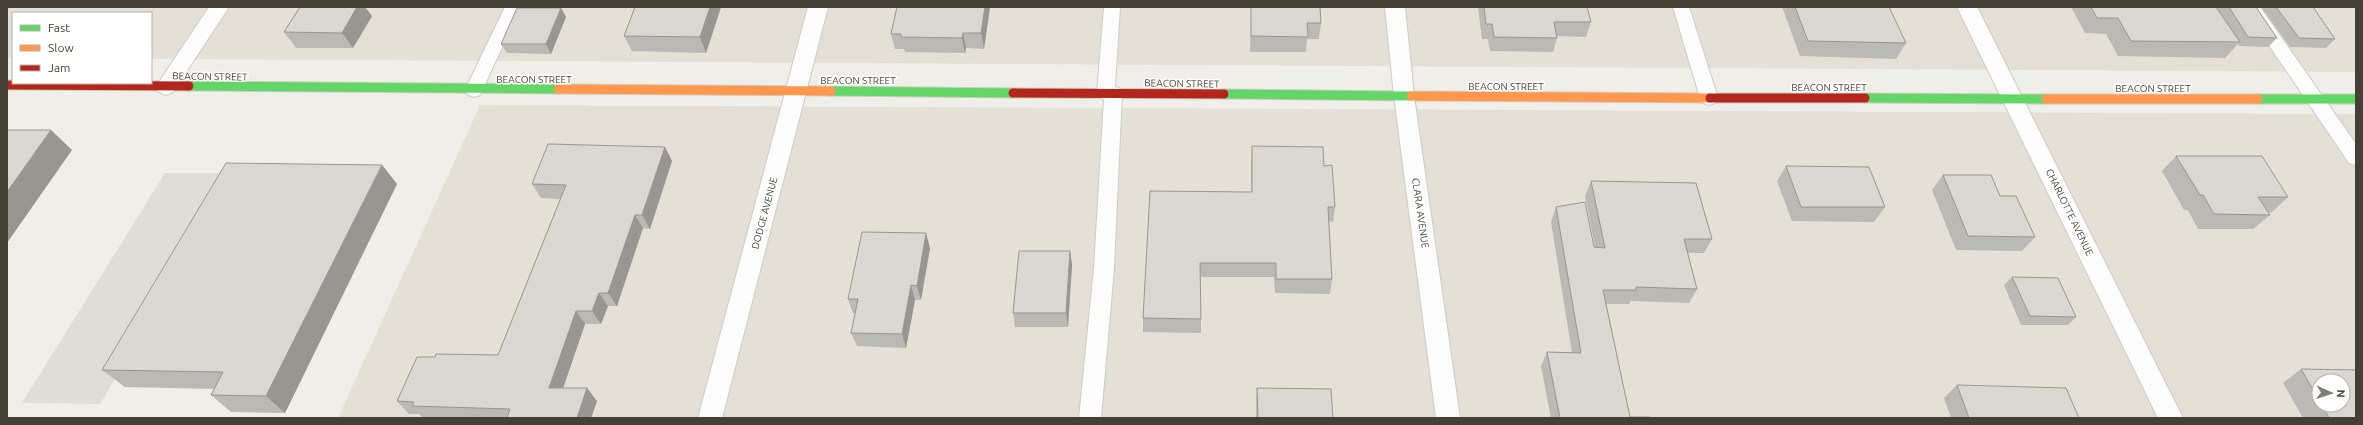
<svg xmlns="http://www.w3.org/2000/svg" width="2363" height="425" font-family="Ubuntu,sans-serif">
  <rect width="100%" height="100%" fill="#f0eee8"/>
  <g fill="#e4e0d5" fill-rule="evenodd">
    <path d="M7 7H2356V72L151 59V13H13V58H7Z"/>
    <path d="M480 105 2356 114V418H338ZM2319 381H2343V405H2319Z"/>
  </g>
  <path fill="#dfddd8" d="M165 173H235L100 404 22 403Z"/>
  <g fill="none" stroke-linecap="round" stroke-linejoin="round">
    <g stroke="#ceccc6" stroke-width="2">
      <g id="lane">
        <path d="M505 7H521L480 95 474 97 468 95 465 90Z"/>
        <path d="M1104 7H1120L1115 87 1119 88 1122 93 1114 268 1101 418H1079L1094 268 1104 99 1100 98 1097 93Z"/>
        <path d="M1673 7H1689L1718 98 1715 103 1709 105 1703 103 1700 98Z"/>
        <path d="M2243 7H2260L2356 144V165L2349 163Z"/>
      </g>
    </g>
    <g stroke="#ceccc6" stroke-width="2">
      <g id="street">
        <path d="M209 7H229L173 92 166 95 159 92 156 87 159 82Z"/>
        <path d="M808 7H828L722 418H698Z"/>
        <path d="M1385 7H1405L1414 96 1460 418H1436L1394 96Z"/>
        <path d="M1957 7H1977L2183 418H2158Z"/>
      </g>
    </g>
    <g stroke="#d0cbbf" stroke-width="11">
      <g id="fast">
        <path d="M189 86 558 89"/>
        <path d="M831 91 1013 93"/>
        <path d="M1224 94 1411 96"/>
        <path d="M1865 98 2046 99"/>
        <path d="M2258 99H2356"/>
      </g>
    </g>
    <g stroke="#d0cbbf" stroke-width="11">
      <g id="slow">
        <path d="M558 89 831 91"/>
        <path d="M1411 96 1710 98"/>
        <path d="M2046 99H2258"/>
      </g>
    </g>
    <g stroke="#d0cbbf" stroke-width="11">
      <g id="jam">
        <path d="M7 85 189 86"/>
        <path d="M1013 93 1224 94"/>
        <path d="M1710 98H1865"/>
      </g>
    </g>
    <use href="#lane" fill="#fdfcfc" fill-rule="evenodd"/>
    <use href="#street" fill="#fdfcfc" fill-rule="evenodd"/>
    <use href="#fast" stroke="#63d668" stroke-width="9"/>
    <use href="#slow" stroke="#ff974d" stroke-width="9"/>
    <use href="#jam" stroke="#b3261e" stroke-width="9"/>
  </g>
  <g fill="#bbb9b4" fill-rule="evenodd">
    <path d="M300 7H365L372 16 353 48H296L284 32Z"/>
    <path d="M635 7H721L706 53 632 51 624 36Z"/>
    <path d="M990 7 984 49 966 48 965 53 905 52 904 49H895L891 34Z"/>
    <path d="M1251 7 1321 23 1319 39H1307L1306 52H1250Z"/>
    <path d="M1478 7H1587L1591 22 1586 37 1557 36V38L1553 52 1490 51 1488 39H1482Z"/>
    <path d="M1782 7H1889L1906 43 1896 59 1800 56Z"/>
    <path d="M2071 7H2256L2277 38 2268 47 2239 46 2238 44 2225 58 2118 56 2106 34 2085 33Z"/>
    <path d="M2261 7H2313L2335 39 2326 48 2290 47Z"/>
    <path d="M561 8 566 17 551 54 507 53 501 44Z"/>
    <path d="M1252 146 1324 166 1335 207 1333 222 1329 221 1332 279 1330 294 1275 293 1274 277H1200L1201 319V333L1143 332V318L1251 192V161Z"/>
    <path d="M665 147 672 161 650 229 643 228 617 306H608L601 324H585L563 388 597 401 591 418H423L419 414H409L397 401 435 357 498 355 560 199 541 198 532 184Z"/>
    <path d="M2176 156 2288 197 2272 212H2268L2270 215 2253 229H2198L2188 210H2184L2162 171Z"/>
    <path d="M382 165 397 184 285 413 231 412 211 395 214 389 125 387 102 370Z"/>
    <path d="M1786 166 1885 207 1874 222 1792 221 1777 181Z"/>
    <path d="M1943 175 2000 196 2035 237 2022 251 1956 250 1932 190Z"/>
    <path d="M1591 181 1712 239 1704 253H1688L1697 289 1689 303 1631 301 1629 304H1606L1630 417 1650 418H1551L1541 366 1547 352 1572 353 1551 222 1556 207 1594 247H1595L1585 196Z"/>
    <path d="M930 248 921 300H915L906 348 857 346 851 333 855 313H853L848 299Z"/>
    <path d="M1070 251 1072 265 1068 327H1015L1013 313Z"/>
    <path d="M2012 277 2076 317 2068 325H2021L2004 285Z"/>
    <path d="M2301 369 2356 370V418H2303L2283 383ZM2319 381H2343V405H2319Z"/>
    <path d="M1957 385 2079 418H1951L1944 398Z"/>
    <path d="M1257 388 1333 418H1256V401Z"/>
  </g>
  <g fill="#999692">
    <path d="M351 7H365L372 16 353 48 342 33Z"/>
    <path d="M710 7H721L706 53 700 37Z"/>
    <path d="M985 7H990L984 49 981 33Z"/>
    <path d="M561 8 566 17 551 54 546 44Z"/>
    <path d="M963 33 966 48 965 53 962 38Z"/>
    <path d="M51 130 72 150 7 243V192Z"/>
    <path d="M665 147 672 161 650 229 642 215Z"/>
    <path d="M382 165 397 184 285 413 266 396Z"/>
    <path d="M635 215 643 228 617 306 608 293Z"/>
    <path d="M926 233 930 248 921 300 917 286Z"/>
    <path d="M1070 251 1072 265 1068 327 1066 313Z"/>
    <path d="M911 285 915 300 906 348 902 334Z"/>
    <path d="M599 293 608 306 601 324 592 311Z"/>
    <path d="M576 311 585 324 559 400 549 388Z"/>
    <path d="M587 388 597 401 591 418H577Z"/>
  </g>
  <g fill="#dad7d1" stroke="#999692">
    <path d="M300 7H357L342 33 284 32Z"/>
    <path d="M635 7H710L700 37 624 36Z"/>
    <path d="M897 7H985L981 33H963L962 38 901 37V34H891Z"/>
    <path d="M1251 7H1320L1321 23H1307L1308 37 1251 36Z"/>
    <path d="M1484 7H1587L1591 22H1554L1557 38 1494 37 1492 24H1486Z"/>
    <path d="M1795 7H1889L1906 43 1808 41Z"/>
    <path d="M2091 7H2216L2240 42 2131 41 2118 18H2097Z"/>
    <path d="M2229 7H2256L2277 38 2248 37Z"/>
    <path d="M2276 7H2313L2335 39 2299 38Z"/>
    <path d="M517 8H561L546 44H501Z"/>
    <path d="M7 130H51L7 192Z"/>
    <path d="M548 144 665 147 642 215H635L608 293H599L592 311H576L549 388H587L577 418H507L510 409 412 406 414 402 397 401 417 357H435L436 354 498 355 566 185 532 184Z"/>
    <path d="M1252 146 1323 147 1324 166 1332 165 1335 207H1328L1332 279H1276V263H1200L1201 319 1143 318 1150 191 1252 192Z"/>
    <path d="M2176 156H2262L2288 197H2258L2270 215 2214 214 2203 195H2200Z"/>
    <path d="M226 163 382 165 266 396 211 395 223 372 102 370Z"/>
    <path d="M1786 166 1869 167 1885 207H1801Z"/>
    <path d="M1943 175H1991L2000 196H2016L2035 237 1968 236Z"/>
    <path d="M1591 181 1696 183 1712 239H1684L1697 289 1636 287V290H1603L1630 417H1650V418H1560L1547 352 1581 353 1556 207 1585 202 1594 247 1605 248Z"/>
    <path d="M862 232 926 233 917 286 911 285 902 334 851 333 858 299H848Z"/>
    <path d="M1019 251H1070L1066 313H1013Z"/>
    <path d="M2012 277 2058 278 2076 317 2030 316Z"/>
    <path d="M2301 369 2356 370V418H2329L2322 405H2343V381H2319V400Z"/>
    <path d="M1957 385 2066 388 2079 418H1969Z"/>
    <path d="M1257 388 1331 389 1333 418H1258Z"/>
  </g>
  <g text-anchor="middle" stroke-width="3" stroke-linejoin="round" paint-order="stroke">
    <g font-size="10" fill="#463f35" stroke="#fff">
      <text transform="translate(210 76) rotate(1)" y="4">BEACON STREET</text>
      <text x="534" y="83">BEACON STREET</text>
      <text x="858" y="84">BEACON STREET</text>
      <text transform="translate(1182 83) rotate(1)" y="4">BEACON STREET</text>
      <text x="1506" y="90">BEACON STREET</text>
      <text x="1829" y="91">BEACON STREET</text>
      <text x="2153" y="92">BEACON STREET</text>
      <text transform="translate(2070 212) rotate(64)" y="4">CHARLOTTE AVENUE</text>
      <text transform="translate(764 213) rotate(-75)" y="4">DODGE AVENUE</text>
      <text transform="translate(1421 213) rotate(82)" y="4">CLARA AVENUE</text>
    </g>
  </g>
  <rect width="2363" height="425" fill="none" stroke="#463f35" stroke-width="16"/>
  <rect x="12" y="12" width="140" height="72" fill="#ffffff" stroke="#b5b2ae"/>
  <rect x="20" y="25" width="20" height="6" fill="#63d668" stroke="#b5b2ae"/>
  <text x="48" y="32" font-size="12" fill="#463f35">Fast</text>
  <rect x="20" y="45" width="20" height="6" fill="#ff974d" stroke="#b5b2ae"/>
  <text x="48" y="52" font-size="12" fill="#463f35">Slow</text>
  <rect x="20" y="65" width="20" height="6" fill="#b3261e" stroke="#b5b2ae"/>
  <text x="48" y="72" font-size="12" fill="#463f35">Jam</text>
  <g transform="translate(2331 393) rotate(93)"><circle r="19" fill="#ffffff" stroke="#b5b2ae"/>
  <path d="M0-3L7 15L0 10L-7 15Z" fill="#827c74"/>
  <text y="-6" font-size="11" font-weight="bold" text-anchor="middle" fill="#463f35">N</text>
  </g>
</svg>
